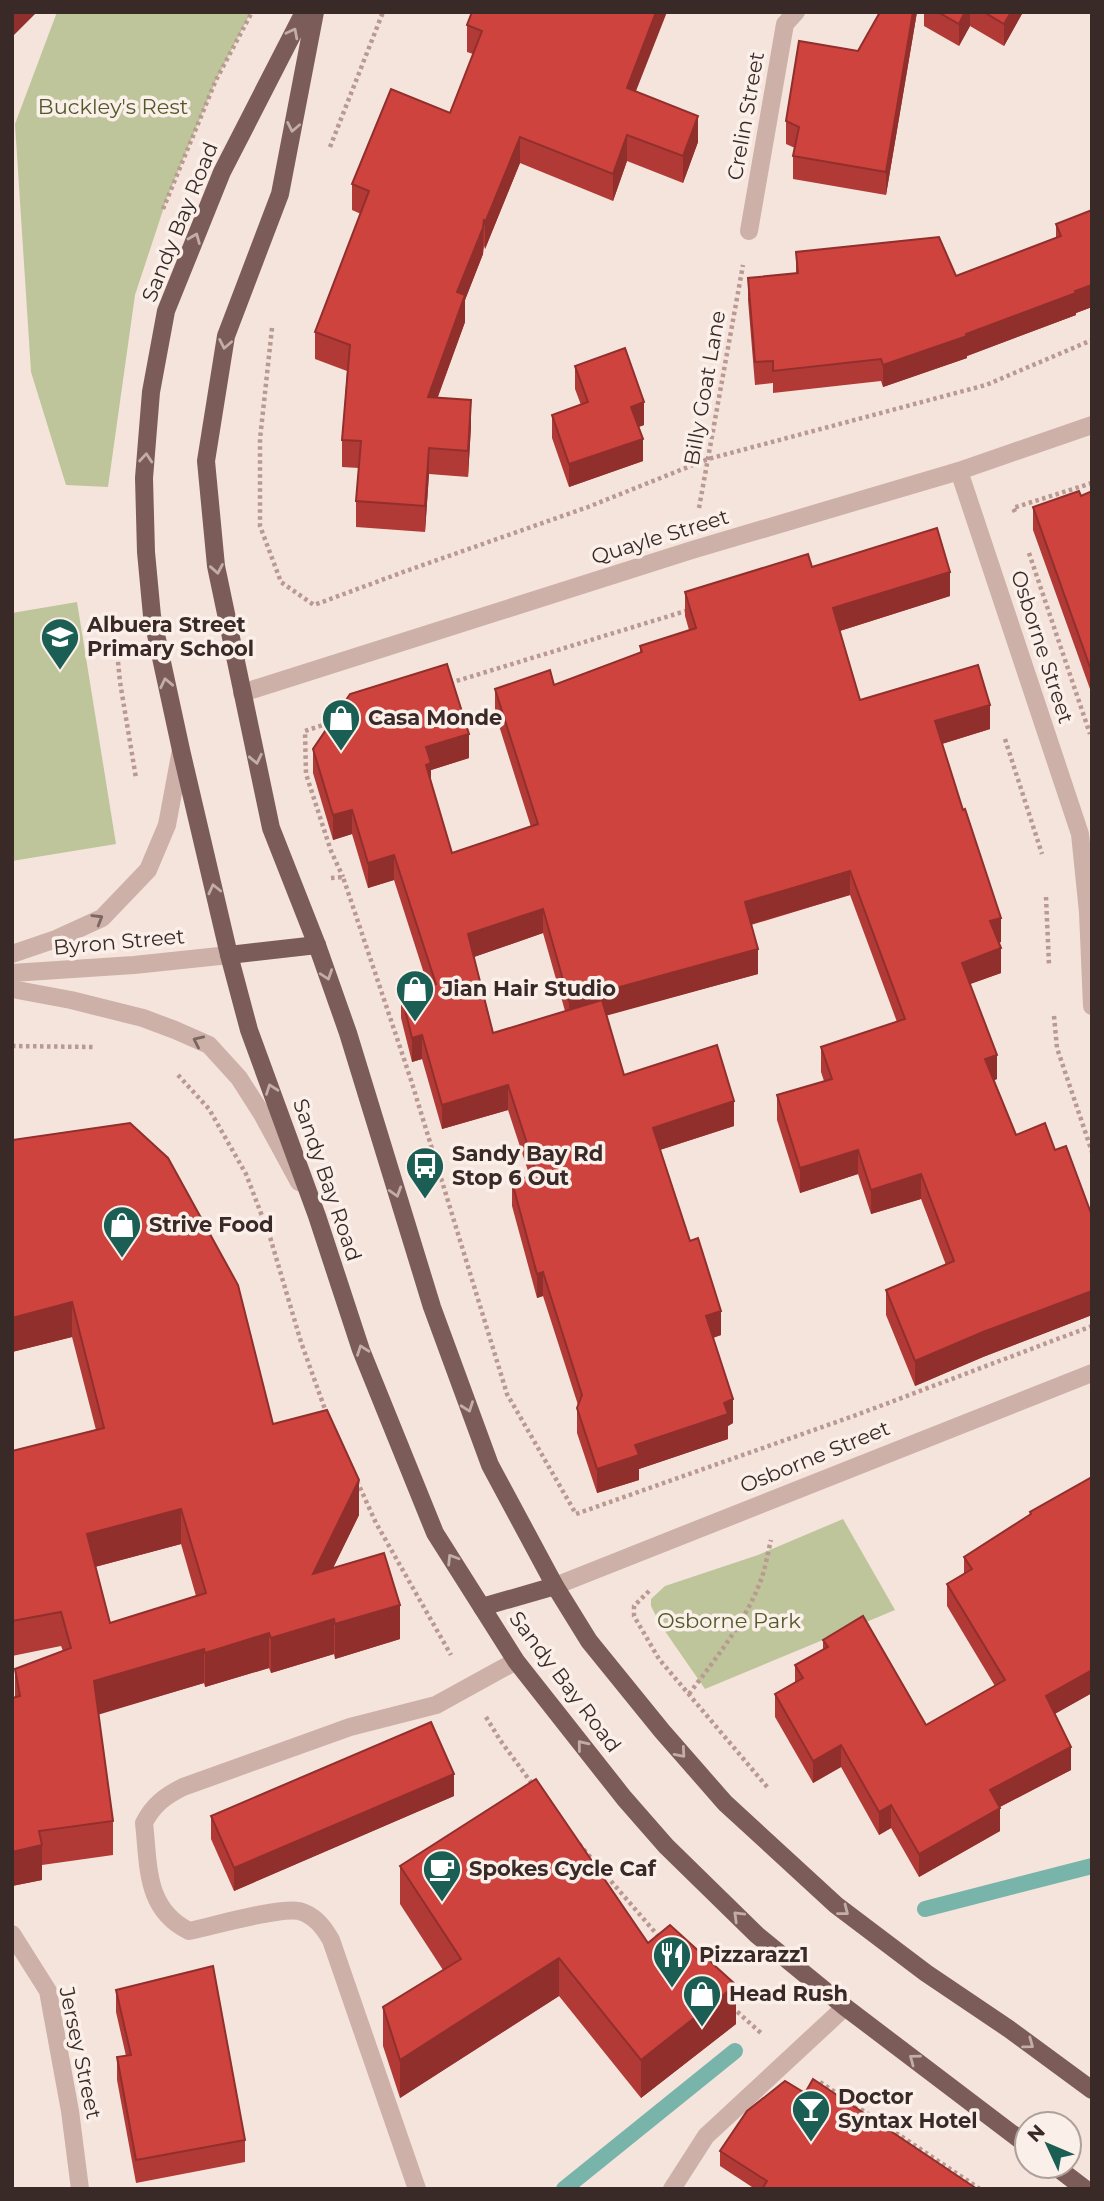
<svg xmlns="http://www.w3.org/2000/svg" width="1104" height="2201" font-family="Montserrat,sans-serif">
  <rect width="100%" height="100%" fill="#f4e4dc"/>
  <g fill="#bfc59a">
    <path d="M57 12H251L216 80 167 198 135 295 108 487 66 485 31 372 15 124Z"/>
    <path d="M77 602 116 844 12 861V613Z"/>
    <path d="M843 1519 895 1610 705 1689 660 1624 651 1606V1599L665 1586 758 1555Z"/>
  </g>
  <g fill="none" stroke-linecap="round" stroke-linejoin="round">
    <g stroke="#78b4a9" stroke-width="16">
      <path d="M925 1909 1092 1866"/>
      <path d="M564 2189 735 2051"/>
    </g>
    <g stroke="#b99991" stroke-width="4.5" stroke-dasharray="3.5 3.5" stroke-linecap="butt">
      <path d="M330 147 383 12"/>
      <path d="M163 209 216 80 252 12"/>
      <path d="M272 328 260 439V526L281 582 314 605 406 571 588 507 708 459 986 385 1092 340"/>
      <path d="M699 508 743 265"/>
      <path d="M1015 512 1013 508 1092 483"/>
      <path d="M1029 553 1090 734"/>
      <path d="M116 641 120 682 136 778"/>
      <path d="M450 683 689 610"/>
      <path d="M335 721 305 731 306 774 331 851 343 877"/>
      <path d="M1005 739 1042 854"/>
      <path d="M331 878 343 877 411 1080 507 1394 576 1514 859 1414 1092 1326"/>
      <path d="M1046 897 1049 965"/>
      <path d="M1054 1016 1057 1048 1092 1152"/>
      <path d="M12 1046 95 1047"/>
      <path d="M178 1075 209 1109 246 1174 270 1237 301 1342 327 1415"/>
      <path d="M357 1481 376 1523 451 1655"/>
      <path d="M649 1591 634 1606V1616L659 1659 768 1788"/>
      <path d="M689 1694C716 1658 747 1620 762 1577 766 1565 768 1552 771 1540"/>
      <path d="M486 1717 500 1740 533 1785"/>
      <path d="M579 1844 660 1938"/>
      <path d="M732 2007 762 2034"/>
      <path d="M820 2082 980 2189"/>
    </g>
    <g stroke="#cdb0a7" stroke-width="18">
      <path d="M749 231 785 24 796 12"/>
      <path d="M959 471 1080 834 1088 912 1092 1006"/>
      <path d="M242 693 692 550 959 471 1092 425"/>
      <path d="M12 954 56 939 102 918 148 870 167 825 181 750"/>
      <path d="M12 973 134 965 229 955"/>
      <path d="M12 989 71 1000 143 1018 175 1030 209 1045 239 1078 262 1114 299 1182"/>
      <path d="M555 1586 1092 1373"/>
      <path d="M12 1934 48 1991 70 2111 80 2189"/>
      <path d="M417 2189 331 1940C323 1926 314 1915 299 1911 278 1907 213 1926 189 1931 145 1909 149 1867 144 1823 153 1805 165 1796 183 1787L350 1727 436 1705 516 1661"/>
      <path d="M672 2189 706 2136 845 2007"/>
    </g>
    <g stroke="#7c5c58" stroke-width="18">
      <path d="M304 12 222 172 166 311 151 392 144 478 146 552 152 616 181 750 229 955 249 1030 317 1216 361 1350 435 1533 516 1661 624 1798 666 1846 757 1935 845 2007 1027 2145"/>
      <path d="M315 12 280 194 226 336 206 461 216 566 271 828 317 945 348 1033 432 1307 490 1465 555 1586 589 1641 662 1731 725 1803 836 1905 926 1973 1009 2029 1092 2090"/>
      <path d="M229 955 317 945"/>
      <path d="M482 1607 555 1586"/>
      <path d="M1055 2166 1085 2189"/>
    </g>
  </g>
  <g fill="#b23a36" fill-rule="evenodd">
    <path d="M880 12H917L886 195 793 179V156L795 148 786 144V121L858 51Z"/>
    <path d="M924 12H1023L1004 46 970 26 959 46 924 26Z"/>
    <path d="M467 25 636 91 698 142 683 183 627 161 613 201 520 163 485 249 484 246 483 254 465 300V322L438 397 471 426 468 477 429 474 425 532 356 527V501L359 468 342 467V440L347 371 315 359V332L361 214 352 210V184L450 113 473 54 467 52Z"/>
    <path d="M1092 210V307L1076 313V315L967 356V358L883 387 881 381 773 393V383L755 385 748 300V278L796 273V252L956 276 1056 238V224Z"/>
    <path d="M575 366 644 425 638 427 643 461 569 487 552 438V415L581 405 575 389Z"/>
    <path d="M1092 491V689H1090L1033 530V507L1081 496Z"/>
    <path d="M812 567 950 596 840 631 860 700 990 729 942 744 1001 942 999 943 1001 973 970 984 997 1079 994 1080 1016 1135 1055 1150 1092 1216V1315L983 1357 915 1386 886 1315V1290L946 1265 921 1199 871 1214 858 1174 800 1193 777 1120V1095L824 1081 821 1072V1047L897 1022 850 895 751 925 758 974 606 1015 624 1075 734 1126 660 1150 721 1335 713 1338 733 1423 728 1426V1439L639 1469V1480L597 1493 577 1433V1408L578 1405 543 1296 537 1298 512 1206V1182L530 1177 508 1110 442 1129 422 1059 412 1062 401 1018V993L428 986 394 880 368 888 352 834 333 840 313 773V749L469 758 431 770V784L452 853 531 827 495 713V689L554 685 640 653V646L689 630 685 616V592ZM543 933 565 1011 493 1033 474 957Z"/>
    <path d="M12 1140 273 1424 359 1515 333 1568 400 1639 335 1659 334 1654 271 1673 269 1668 205 1687 204 1683 98 1714 113 1821V1855L42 1865V1880L12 1886V1698L15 1697V1669L63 1651 61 1646 12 1656V1451L96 1430 72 1337 12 1352ZM181 1544 196 1596 110 1623 95 1567Z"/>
    <path d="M1092 1477V1693L1054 1714 1071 1770 1000 1807V1831L919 1877 891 1828 879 1835 841 1767 813 1783 775 1717V1694L795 1682V1665L823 1650V1640L926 1725 995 1686 947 1606V1584L964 1574V1557L1030 1515V1512Z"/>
    <path d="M454 1796 234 1891 211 1839V1816Z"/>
    <path d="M400 1866 648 1943 736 2024 641 2098 559 1996 400 2098 383 2046V2007L443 1970 400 1904Z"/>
    <path d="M116 1990 245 2140V2162L136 2183 117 2080V2057L126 2056 116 2012Z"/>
    <path d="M805 2093 977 2189H755L720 2166V2151Z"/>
  </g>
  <g fill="#912f2c">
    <path d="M12 12H37L12 37Z"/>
    <path d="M656 12H667L627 114V88Z"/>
    <path d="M913 12H917L886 195V172Z"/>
    <path d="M965 12H970V26L959 46V24Z"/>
    <path d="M1011 12H1023L1004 46V24Z"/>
    <path d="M698 116V142L683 183V156Z"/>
    <path d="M627 135V161L613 201V174Z"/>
    <path d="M520 137V163L485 249V223Z"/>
    <path d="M484 219 483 254 465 300V322L428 423V397L457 292Z"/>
    <path d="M1092 285V307L1076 313V315L967 356V358L883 387V365L966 334Z"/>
    <path d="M471 400V426L468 477V451Z"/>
    <path d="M644 402V425L631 430V407Z"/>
    <path d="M643 439V461L569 487V464Z"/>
    <path d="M429 448V474L425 532V506Z"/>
    <path d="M950 572V596L833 633V608Z"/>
    <path d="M1092 666V689H1090V667Z"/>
    <path d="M990 705V729L935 746V721Z"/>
    <path d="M469 734V758L431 770V788L426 790V747Z"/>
    <path d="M352 810V834L333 840V815Z"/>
    <path d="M394 855V880L368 888V863Z"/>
    <path d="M850 871V895L745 926V902Z"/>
    <path d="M543 909V933L468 959V934Z"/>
    <path d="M1001 918V942L990 945V921Z"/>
    <path d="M1001 948V973L962 987V963Z"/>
    <path d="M758 949V974L569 1026V1001Z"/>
    <path d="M422 1035V1059L412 1062V1038Z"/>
    <path d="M997 1055V1079L985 1084V1059Z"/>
    <path d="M508 1085V1110L442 1129V1105Z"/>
    <path d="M734 1101V1126L653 1152V1128Z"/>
    <path d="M858 1150V1174L800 1193V1168Z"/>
    <path d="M921 1174V1199L871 1214V1190Z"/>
    <path d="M543 1272V1296L537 1298V1274Z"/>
    <path d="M1092 1291V1315L983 1357 915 1386V1361L983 1332Z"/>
    <path d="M72 1302V1337L12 1352V1318Z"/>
    <path d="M721 1311V1335L706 1340V1316Z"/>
    <path d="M733 1399V1423L728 1426V1439L639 1469V1480L597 1493V1469L635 1445Z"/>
    <path d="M359 1480V1515L313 1609V1574Z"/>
    <path d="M181 1509V1544L87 1569V1534Z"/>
    <path d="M400 1605V1639L335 1659V1624Z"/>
    <path d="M334 1619V1654L271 1673V1638Z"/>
    <path d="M269 1633V1668L205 1687V1653Z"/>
    <path d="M204 1649V1683L94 1716V1681Z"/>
    <path d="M1092 1670V1693L1046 1719V1696Z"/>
    <path d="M841 1745V1767L813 1783V1761Z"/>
    <path d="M1071 1747V1770L990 1812V1790Z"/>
    <path d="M454 1774V1796L234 1891V1868Z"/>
    <path d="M891 1805V1828L879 1835V1812Z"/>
    <path d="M1000 1808V1831L919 1877V1854Z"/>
    <path d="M42 1845V1880L12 1886V1852Z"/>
    <path d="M559 1958V1996L400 2098V2060Z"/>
    <path d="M736 1985V2024L641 2098V2060Z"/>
  </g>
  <g fill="#cf433f" stroke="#912f2c" stroke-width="2" fill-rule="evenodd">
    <path d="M472 12H656L627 88 698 116 683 156 627 135 613 174 520 137 485 223 484 219 483 228 457 292 465 295 428 397 471 400 468 451 429 448 425 506 356 501 361 441 342 440 350 345 315 332 369 191 352 184 391 89 450 113 482 31 467 25Z"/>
    <path d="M880 12H913L886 172 793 156 799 127 786 121 799 41 858 51Z"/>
    <path d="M938 12H965L959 24Z"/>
    <path d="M984 12H1011L1004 24Z"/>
    <path d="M1092 210V285L1075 291 1076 293 966 334 967 336 883 365 881 359 773 371V361L755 362 748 278 798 273 796 252 939 237 956 276 1061 236 1056 224Z"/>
    <path d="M625 348 644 402 631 407 643 439 569 464 552 415 588 402 575 366Z"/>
    <path d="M1079 491 1081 496 1092 491V666L1090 667 1033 507Z"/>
    <path d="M937 528 950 572 833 608 860 700 978 665 990 705 935 721 963 810 965 809 1001 918 990 921 1001 948 962 963 997 1055 985 1059 1016 1135 1045 1123 1055 1150 1066 1146 1092 1216V1291L983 1332 915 1361 886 1290 954 1261 921 1174 871 1190 858 1150 800 1168 777 1095 832 1079 821 1047 905 1019 850 871 745 902 758 949 569 1001 543 909 468 934 493 1033 602 1000 624 1075 717 1045 734 1101 653 1128 690 1241 698 1238 721 1311 706 1316 733 1399 724 1403 728 1414 635 1445 639 1455 597 1469 577 1408 582 1395 543 1272 537 1274 512 1182 537 1174 508 1085 442 1105 422 1035 412 1038 401 993 436 984 394 855 368 863 352 810 333 815 313 749 350 694 447 664 469 734 426 747 431 763 426 765 452 853 538 824 495 689 550 670 554 685 642 652 640 646 696 628 685 592 808 554 812 567Z"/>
    <path d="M130 1123 168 1158 238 1285 273 1424 327 1410 359 1480 313 1574 384 1553 400 1605 335 1624 334 1619 271 1638 269 1633 205 1653 204 1649 94 1681 113 1821 39 1831 42 1845 12 1852V1698L20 1696 15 1669 71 1648 61 1612 12 1621V1451L104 1428 72 1302 12 1318V1140ZM181 1509 206 1593 110 1623 87 1534Z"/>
    <path d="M1092 1477V1670L1046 1696 1071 1747 990 1790 1000 1808 919 1854 891 1805 879 1812 841 1745 813 1761 775 1694 803 1678 795 1665 828 1647 823 1640 863 1616 926 1725 1005 1680 947 1584 972 1569 964 1557 1031 1514 1030 1512Z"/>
    <path d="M431 1722 454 1774 234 1868 211 1816Z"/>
    <path d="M536 1779 648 1943 670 1925 736 1985 641 2060 559 1958 400 2060 383 2007 461 1959 400 1866Z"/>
    <path d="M213 1966 245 2140 136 2160 117 2057 131 2055 116 1990Z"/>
    <path d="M813 2079 977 2189H762L767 2181 720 2151 747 2111 785 2081 805 2093Z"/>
  </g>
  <defs><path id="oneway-chevron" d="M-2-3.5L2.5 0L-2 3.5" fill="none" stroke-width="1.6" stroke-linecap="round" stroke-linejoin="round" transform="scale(1.75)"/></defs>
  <g stroke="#c2ada8">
    <use href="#oneway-chevron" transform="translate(293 33) rotate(-63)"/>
    <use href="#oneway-chevron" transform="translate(293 127) rotate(101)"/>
    <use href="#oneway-chevron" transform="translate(195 238) rotate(-68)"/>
    <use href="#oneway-chevron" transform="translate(225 344) rotate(101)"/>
    <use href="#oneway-chevron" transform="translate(146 458) rotate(-85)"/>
    <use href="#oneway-chevron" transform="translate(217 569) rotate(80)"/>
    <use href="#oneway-chevron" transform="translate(166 683) rotate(-102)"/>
    <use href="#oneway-chevron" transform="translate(256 759) rotate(78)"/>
    <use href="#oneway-chevron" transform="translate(214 889) rotate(-103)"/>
    <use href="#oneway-chevron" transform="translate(327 975) rotate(71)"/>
    <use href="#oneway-chevron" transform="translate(271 1089) rotate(-110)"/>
    <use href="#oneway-chevron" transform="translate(396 1192) rotate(73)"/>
    <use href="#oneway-chevron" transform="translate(362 1350) rotate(-110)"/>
    <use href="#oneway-chevron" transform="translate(468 1407) rotate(70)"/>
    <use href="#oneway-chevron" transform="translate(452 1559) rotate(-122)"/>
    <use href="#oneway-chevron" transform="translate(582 1745) rotate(-129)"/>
    <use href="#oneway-chevron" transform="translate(681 1753) rotate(49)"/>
    <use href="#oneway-chevron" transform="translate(844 1911) rotate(38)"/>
    <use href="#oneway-chevron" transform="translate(738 1916) rotate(-136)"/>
    <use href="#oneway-chevron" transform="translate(1029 2044) rotate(36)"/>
    <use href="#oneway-chevron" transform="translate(914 2059) rotate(-143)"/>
  </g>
  <g stroke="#7c6661">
    <use href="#oneway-chevron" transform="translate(98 919) rotate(-31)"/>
    <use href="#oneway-chevron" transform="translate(198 1041) rotate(-155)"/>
  </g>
  <defs>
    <g id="school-pin" transform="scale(2.0125)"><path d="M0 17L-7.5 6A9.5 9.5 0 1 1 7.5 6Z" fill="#1a5e54" stroke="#fbefe9"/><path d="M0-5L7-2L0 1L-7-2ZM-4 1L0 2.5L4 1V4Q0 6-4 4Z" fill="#fff"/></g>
    <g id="shop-pin" transform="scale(2.0125)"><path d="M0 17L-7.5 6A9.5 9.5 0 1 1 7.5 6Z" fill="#1a5e54" stroke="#fbefe9"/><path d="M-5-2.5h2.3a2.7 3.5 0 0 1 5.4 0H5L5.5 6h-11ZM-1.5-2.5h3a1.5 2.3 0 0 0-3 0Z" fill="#fff"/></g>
    <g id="bus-pin" transform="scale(2.0125)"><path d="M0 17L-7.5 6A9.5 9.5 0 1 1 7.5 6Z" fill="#1a5e54" stroke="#fbefe9"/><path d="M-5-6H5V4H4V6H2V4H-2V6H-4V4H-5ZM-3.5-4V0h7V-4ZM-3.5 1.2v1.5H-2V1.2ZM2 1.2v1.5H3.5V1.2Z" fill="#fff"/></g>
    <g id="cafe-pin" transform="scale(2.0125)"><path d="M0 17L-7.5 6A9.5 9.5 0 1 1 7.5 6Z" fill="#1a5e54" stroke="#fbefe9"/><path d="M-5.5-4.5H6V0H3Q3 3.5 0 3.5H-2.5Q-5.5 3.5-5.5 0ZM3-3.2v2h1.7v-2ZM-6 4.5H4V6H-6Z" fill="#fff"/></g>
    <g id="restaurant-pin" transform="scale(2.0125)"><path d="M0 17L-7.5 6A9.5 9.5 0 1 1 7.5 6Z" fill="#1a5e54" stroke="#fbefe9"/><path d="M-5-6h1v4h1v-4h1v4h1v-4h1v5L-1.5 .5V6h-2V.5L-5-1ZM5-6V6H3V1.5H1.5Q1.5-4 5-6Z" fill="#fff"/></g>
    <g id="bar-pin" transform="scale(2.0125)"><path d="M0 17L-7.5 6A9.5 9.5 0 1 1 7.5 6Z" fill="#1a5e54" stroke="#fbefe9"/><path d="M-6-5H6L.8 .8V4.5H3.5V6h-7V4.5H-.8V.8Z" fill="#fff"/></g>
  </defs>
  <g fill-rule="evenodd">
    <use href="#school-pin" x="60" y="637"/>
    <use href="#shop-pin" x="341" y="718"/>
    <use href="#shop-pin" x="415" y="989"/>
    <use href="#bus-pin" x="425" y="1166"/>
    <use href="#shop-pin" x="122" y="1225"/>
    <use href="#cafe-pin" x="442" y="1869"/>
    <use href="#restaurant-pin" x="672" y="1955"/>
    <use href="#shop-pin" x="702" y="1994"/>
    <use href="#bar-pin" x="811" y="2109"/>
  </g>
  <g text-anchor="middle" stroke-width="7" stroke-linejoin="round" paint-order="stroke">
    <g font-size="21" fill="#525929" stroke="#fbefe9">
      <text x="113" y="114">Buckley's Rest</text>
      <text x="729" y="1628">Osborne Park</text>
    </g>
    <g font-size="21" fill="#392a28" stroke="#fbefe9">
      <text transform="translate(746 116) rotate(-80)" y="7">Crelin Street</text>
      <text transform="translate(180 222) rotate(-68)" y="7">Sandy Bay Road</text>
      <text transform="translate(705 388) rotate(-80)" y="7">Billy Goat Lane</text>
      <text transform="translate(660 537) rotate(-17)" y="7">Quayle Street</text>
      <text transform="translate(1042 647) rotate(72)" y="7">Osborne Street</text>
      <text transform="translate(119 942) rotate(-5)" y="7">Byron Street</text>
      <text transform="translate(327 1180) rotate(71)" y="7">Sandy Bay Road</text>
      <text transform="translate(815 1457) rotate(-22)" y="7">Osborne Street</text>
      <text transform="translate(565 1682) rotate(53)" y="7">Sandy Bay Road</text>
      <text transform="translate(80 2053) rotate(78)" y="7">Jersey Street</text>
    </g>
    <g font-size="21" font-weight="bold" fill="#392a28" stroke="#fbefe9" text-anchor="start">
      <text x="87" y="632">Albuera Street<tspan x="87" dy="24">Primary School</tspan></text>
      <text x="368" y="725">Casa Monde</text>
      <text x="442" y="996">Jian Hair Studio</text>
      <text x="452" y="1161">Sandy Bay Rd<tspan x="452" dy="24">Stop 6 Out</tspan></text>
      <text x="149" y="1232">Strive Food</text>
      <text x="469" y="1876">Spokes Cycle Caf</text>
      <text x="699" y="1962">Pizzarazz1</text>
      <text x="729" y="2001">Head Rush</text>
      <text x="838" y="2104">Doctor<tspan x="838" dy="24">Syntax Hotel</tspan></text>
    </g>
  </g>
  <rect width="1104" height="2201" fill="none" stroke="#392a28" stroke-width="28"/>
  <g transform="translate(1048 2145) rotate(314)"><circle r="33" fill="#fbefe9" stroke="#ada09c" stroke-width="2"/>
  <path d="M0-5L12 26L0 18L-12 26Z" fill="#1a5e54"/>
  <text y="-10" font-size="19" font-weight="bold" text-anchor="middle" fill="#392a28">N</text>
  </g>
</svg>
